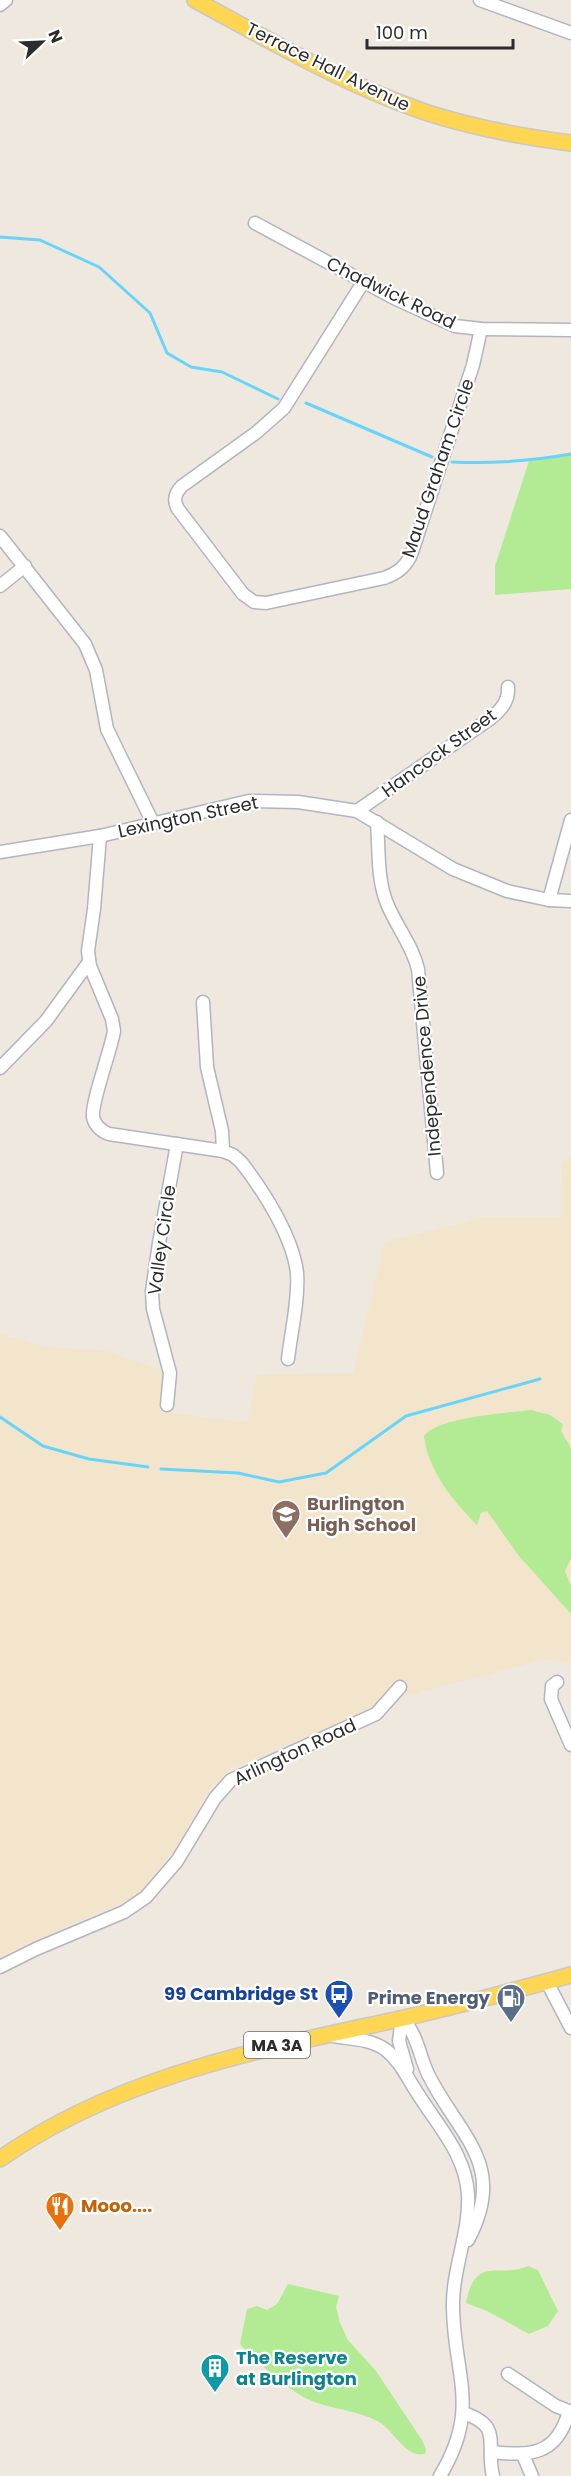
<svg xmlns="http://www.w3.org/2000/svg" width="571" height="2476" font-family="Poppins,sans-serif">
  <rect width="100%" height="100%" fill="#efe8de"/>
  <path fill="#f2e5cc" d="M571 1156V1663L546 1659 398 1698 232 1769 215 1783 205 1796 176 1848 141 1891 133 1898 49 1934 0 1958V1334L46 1347 107 1351 161 1370 163 1383 159 1412 248 1422 257 1375 353 1373 385 1242 486 1217H563L561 1163Z"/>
  <g fill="#b3eb95">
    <path d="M571 454V589L495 595V566L529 461Z"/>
    <path d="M531 1410 550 1415 563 1424 561 1431 571 1448V1558L565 1571 571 1586V1614L519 1556 487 1511 481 1513 477 1525C453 1501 428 1471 424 1436 438 1417 508 1413 531 1410Z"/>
    <path d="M528 2266 538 2270 558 2311 548 2326 529 2334 487 2311 466 2303C475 2254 499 2279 528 2266Z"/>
    <path d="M288 2284 339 2296 336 2307 340 2323 348 2340 376 2371 422 2440 426 2449 425 2454C406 2458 396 2434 382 2424 366 2412 331 2409 312 2401 291 2393 255 2361 240 2344L247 2309 257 2306 267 2310 277 2304Z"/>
  </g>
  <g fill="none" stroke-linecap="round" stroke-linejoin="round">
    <g stroke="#67d4fa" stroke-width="3">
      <path d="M0 237 40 240 99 267 150 313 167 353 191 367 222 372 278 399"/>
      <path d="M306 403 432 457"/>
      <path d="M452 462C493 464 531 461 571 454"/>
      <path d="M0 1417 43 1446 89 1459 148 1467"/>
      <path d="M161 1469 238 1473 279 1482 326 1473 406 1416 540 1379"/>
    </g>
    <g stroke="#b2b4c1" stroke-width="15">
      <g id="minor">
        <path d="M480 0 571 33"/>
        <path d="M0 5 6 0"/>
        <path d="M255 223 394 298 455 326 481 329 571 330"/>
        <path d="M364 281 284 408 257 432 182 486C175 493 173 500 178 509L243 594 254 602 266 603 384 578C398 573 407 566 412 552L473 365 481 329"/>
        <path d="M0 536 85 644 96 670 107 729 153 823"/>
        <path d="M0 586 25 566"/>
        <path d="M357 811 491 718C501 710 509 701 508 687"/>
        <path d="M377 822C379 847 377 877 386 901 395 925 412 944 418 969L437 1173"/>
        <path d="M100 836 94 909 88 951 90 966 112 1019 114 1031C111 1050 91 1103 93 1117 95 1126 101 1131 109 1134L223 1151 233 1155 241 1162C263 1190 293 1237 297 1273 299 1300 291 1332 288 1359"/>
        <path d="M0 852 100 836 249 801 298 802 357 811 453 869 507 891 549 900 571 901"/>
        <path d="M549 900 571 820"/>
        <path d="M203 1002 207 1067 222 1131 223 1151"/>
        <path d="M0 1068 46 1021 89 962"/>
        <path d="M167 1405 170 1373 153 1309 152 1291 159 1243 177 1144"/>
        <path d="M557 1682 552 1686 551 1699 571 1745"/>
        <path d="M0 1967 36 1949 124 1912 146 1897 177 1861 215 1798 231 1780 376 1714 400 1687"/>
        <path d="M547 1982 571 2028"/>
        <path d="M402 2018C418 2035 419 2056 429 2076 460 2137 508 2165 468 2240"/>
        <path d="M402 2018 399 2041 407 2069"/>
        <path d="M333 2036C351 2039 371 2039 386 2050 400 2061 408 2079 418 2094 438 2126 466 2155 468 2195 470 2233 452 2269 453 2308 454 2376 481 2408 440 2476"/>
        <path d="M508 2374 556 2406 571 2412"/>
        <path d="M463 2413C504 2426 485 2444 493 2476"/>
        <path d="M491 2452C530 2456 557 2456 569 2411"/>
        <path d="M523 2455 532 2476"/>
      </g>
    </g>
    <g stroke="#c8c8c8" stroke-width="18">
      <g id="major">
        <path d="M195 0C271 41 347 86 428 113 475 128 523 137 571 143"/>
        <path d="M0 2159C116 2077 258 2050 395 2020 454 2007 513 1991 571 1975"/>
      </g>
    </g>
    <use href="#minor" stroke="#fff" stroke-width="12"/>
    <use href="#major" stroke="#fed654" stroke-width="15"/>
  </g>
  <defs>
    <g id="school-pin" transform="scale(1.5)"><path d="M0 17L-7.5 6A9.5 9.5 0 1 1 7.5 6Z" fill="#8d6e63" stroke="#fff"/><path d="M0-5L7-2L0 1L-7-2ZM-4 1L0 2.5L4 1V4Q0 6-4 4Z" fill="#fff"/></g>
    <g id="bus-pin" transform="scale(1.5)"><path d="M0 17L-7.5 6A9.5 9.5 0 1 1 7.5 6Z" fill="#1a4fb4" stroke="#fff"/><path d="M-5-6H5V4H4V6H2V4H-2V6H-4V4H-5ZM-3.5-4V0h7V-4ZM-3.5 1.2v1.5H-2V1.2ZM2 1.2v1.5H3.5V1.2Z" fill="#fff"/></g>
    <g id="fuel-pin" transform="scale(1.5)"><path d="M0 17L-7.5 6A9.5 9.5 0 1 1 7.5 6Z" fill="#5c6f8a" stroke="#fff"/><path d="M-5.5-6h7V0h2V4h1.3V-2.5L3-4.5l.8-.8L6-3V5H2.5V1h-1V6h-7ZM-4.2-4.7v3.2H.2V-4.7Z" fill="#fff"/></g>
    <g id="restaurant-pin" transform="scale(1.5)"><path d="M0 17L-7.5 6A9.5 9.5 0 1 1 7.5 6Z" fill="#e8710a" stroke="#fff"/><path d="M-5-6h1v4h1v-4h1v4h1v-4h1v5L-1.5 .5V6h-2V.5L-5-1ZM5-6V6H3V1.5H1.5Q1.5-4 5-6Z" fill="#fff"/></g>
    <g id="building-pin" transform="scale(1.5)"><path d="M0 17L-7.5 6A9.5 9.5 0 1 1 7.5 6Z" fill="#0f9aa8" stroke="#fff"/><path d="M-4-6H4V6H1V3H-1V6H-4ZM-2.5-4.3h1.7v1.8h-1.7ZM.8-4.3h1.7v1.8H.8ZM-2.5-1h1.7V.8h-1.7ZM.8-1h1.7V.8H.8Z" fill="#fff"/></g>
  </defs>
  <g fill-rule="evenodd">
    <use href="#school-pin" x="286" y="1514"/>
    <use href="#bus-pin" x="339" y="1994"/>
    <use href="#fuel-pin" x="511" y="1998"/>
    <use href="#restaurant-pin" x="60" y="2206"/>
    <use href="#building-pin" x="215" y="2368"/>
  </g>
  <g text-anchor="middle" stroke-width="4.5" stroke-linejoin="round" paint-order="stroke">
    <rect fill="#fff" stroke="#6b6b6b" stroke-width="1.5" x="244" y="2032" width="66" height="26" rx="4.5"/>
    <g font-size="16" font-weight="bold" fill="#2c2c2c">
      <text x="277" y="2051">MA 3A</text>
    </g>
    <g font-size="18" fill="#2c2c2c" stroke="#fff">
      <text transform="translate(328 67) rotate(26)" y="6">Terrace Hall Avenue</text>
      <text transform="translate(391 293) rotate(26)" y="6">Chadwick Road</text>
      <text transform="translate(438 468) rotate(-71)" y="6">Maud Graham Circle</text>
      <text transform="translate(439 753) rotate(-36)" y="6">Hancock Street</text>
      <text transform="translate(188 817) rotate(-12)" y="6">Lexington Street</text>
      <text transform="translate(427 1066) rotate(-95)" y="6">Independence Drive</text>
      <text transform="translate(162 1240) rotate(-82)" y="6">Valley Circle</text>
      <text transform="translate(295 1752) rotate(-25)" y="6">Arlington Road</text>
    </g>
    <g font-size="18" font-weight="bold" fill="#785e54" stroke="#fff" text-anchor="start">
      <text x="307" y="1510">Burlington<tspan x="307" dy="21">High School</tspan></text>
    </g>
    <g font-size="18" font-weight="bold" fill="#164399" stroke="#fff" text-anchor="end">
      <text x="318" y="2000">99 Cambridge St</text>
    </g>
    <g font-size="18" font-weight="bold" fill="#4e5e75" stroke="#fff" text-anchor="end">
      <text x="490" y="2004">Prime Energy</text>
    </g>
    <g font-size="18" font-weight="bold" fill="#c56008" stroke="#fff" text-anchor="start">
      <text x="81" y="2212">Mooo....</text>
    </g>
    <g font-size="18" font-weight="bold" fill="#0d838f" stroke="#fff" text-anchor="start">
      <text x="236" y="2364">The Reserve<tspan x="236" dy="21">at Burlington</tspan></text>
    </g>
  </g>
  <g transform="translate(42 42) rotate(67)" stroke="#ffffff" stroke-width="4.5" paint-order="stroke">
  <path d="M0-4.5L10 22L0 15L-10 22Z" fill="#2c2c2c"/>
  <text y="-9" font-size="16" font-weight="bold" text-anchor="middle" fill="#2c2c2c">N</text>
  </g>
  <path d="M367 39v9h146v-9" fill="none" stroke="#2c2c2c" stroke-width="3"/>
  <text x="376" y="39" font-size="18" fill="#2c2c2c" stroke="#ffffff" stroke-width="4.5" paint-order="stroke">100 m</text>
</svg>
